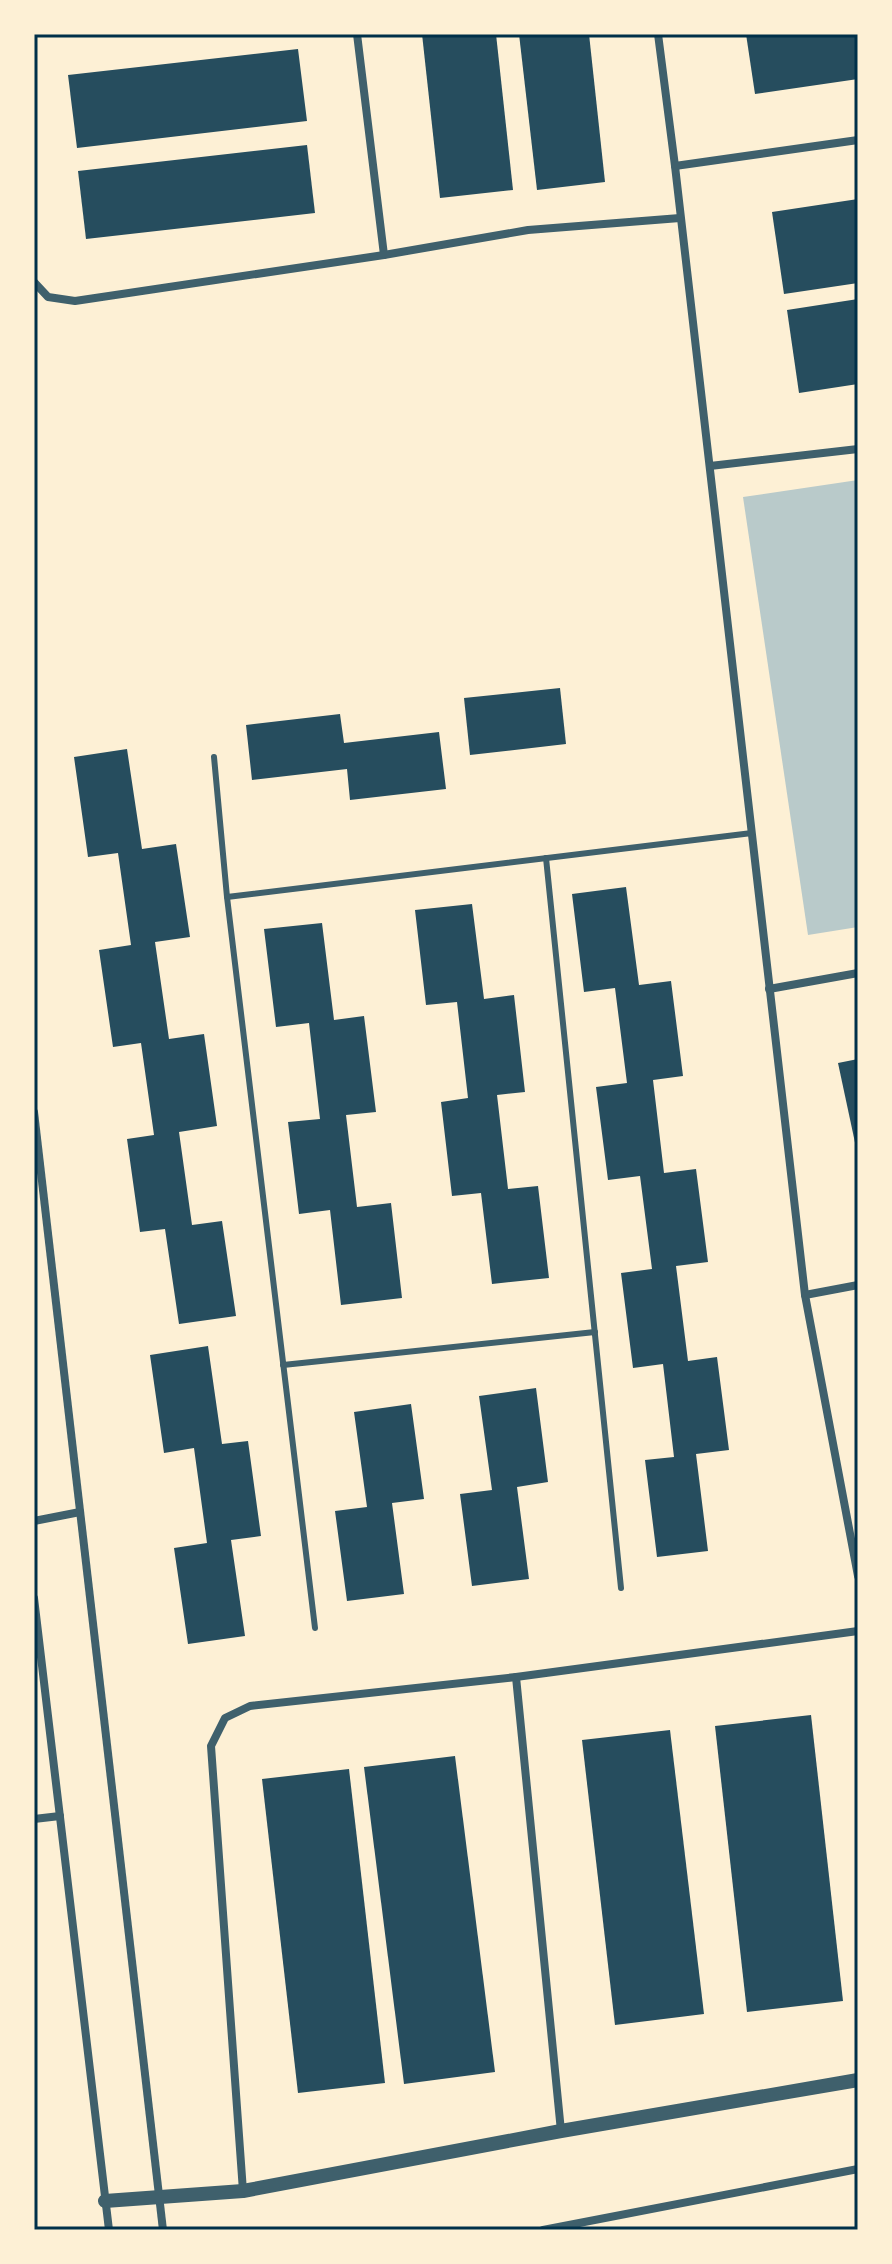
<svg xmlns="http://www.w3.org/2000/svg" width="892" height="2264" font-family="Commissioner,sans-serif">
  <rect width="100%" height="100%" fill="#fdf0d5"/>
  <path fill="#b9caca" d="M858 480V927L808 935 743 497Z"/>
  <g fill="#264d5e">
    <path d="M422 34H496L513 190 440 198Z"/>
    <path d="M519 34H589L605 182 537 190Z"/>
    <path d="M746 34H858V79L755 94Z"/>
    <path d="M298 49 307 121 77 148 68 75Z"/>
    <path d="M307 145 315 213 86 239 78 171Z"/>
    <path d="M858 199V283L784 294 772 212Z"/>
    <path d="M858 299V384L799 393 787 310Z"/>
    <path d="M560 688 566 744 470 755 464 698Z"/>
    <path d="M340 714 344 743 439 732 446 789 350 800 347 769 252 780 246 725Z"/>
    <path d="M127 749 142 849 176 844 190 937 155 942 169 1039 204 1034 217 1126 179 1132 192 1225 222 1221 236 1316 179 1324 165 1229 140 1232 127 1139 154 1135 141 1043 113 1047 99 950 131 945 118 853 88 857 74 757Z"/>
    <path d="M626 887 639 985 671 981 683 1076 653 1080 664 1173 696 1169 708 1262 676 1266 688 1361 717 1357 729 1450 696 1454 708 1551 657 1557 645 1460 674 1457 663 1364 633 1368 621 1273 652 1269 640 1176 608 1180 596 1087 627 1083 615 988 584 992 572 894Z"/>
    <path d="M472 904 484 999 514 995 525 1092 497 1095 508 1189 538 1186 549 1278 492 1284 481 1193 452 1196 441 1102 468 1098 457 1002 426 1005 415 910Z"/>
    <path d="M322 923 334 1020 364 1016 376 1112 346 1115 357 1207 391 1203 402 1298 341 1305 330 1210 299 1214 288 1122 320 1119 309 1023 276 1027 264 929Z"/>
    <path d="M858 1059V1152H857L838 1063Z"/>
    <path d="M208 1346 222 1444 248 1441 261 1536 231 1540 245 1636 188 1644 174 1548 207 1543 194 1448 164 1453 150 1355Z"/>
    <path d="M536 1388 548 1482 517 1487 529 1579 472 1586 460 1494 492 1490 479 1396Z"/>
    <path d="M411 1404 424 1499 392 1503 404 1594 347 1601 335 1511 367 1507 354 1412Z"/>
    <path d="M811 1715 843 2001 747 2012 715 1726Z"/>
    <path d="M670 1730 704 2014 615 2025 582 1740Z"/>
    <path d="M455 1756 495 2072 404 2084 364 1767Z"/>
    <path d="M349 1769 385 2083 298 2093 262 1779Z"/>
  </g>
  <g fill="none" stroke-linecap="round" stroke-linejoin="round">
    <g stroke="#3f606c" stroke-width="6">
      <path d="M214 757 227 897 315 1628"/>
      <path d="M546 858 621 1588"/>
      <path d="M227 897 752 833"/>
      <path d="M283 1365 595 1332"/>
    </g>
    <g stroke="#3f606c" stroke-width="8">
      <path d="M357 34 384 255"/>
      <path d="M658 34 675 166 805 1295 858 1576"/>
      <path d="M675 166 858 140"/>
      <path d="M34 282 48 297 75 301 384 255 528 230 680 218"/>
      <path d="M710 466 858 449"/>
      <path d="M769 989 858 973"/>
      <path d="M34 1112 163 2230"/>
      <path d="M805 1295 858 1285"/>
      <path d="M34 1521 80 1512"/>
      <path d="M34 1598 109 2230"/>
      <path d="M516 1677 561 2131"/>
      <path d="M34 1819 60 1816"/>
      <path d="M243 2191 211 1746 225 1718 250 1706 516 1677 858 1631"/>
      <path d="M543 2230 858 2169"/>
    </g>
    <path stroke="#3f606c" stroke-width="14" d="M105 2201 243 2191 561 2131 858 2080"/>
  </g>
  <rect width="892" height="2264" fill="none" stroke="#fdf0d5" stroke-width="72"/>
  <rect x="36" y="36" width="820" height="2192" fill="none" stroke="#003049" stroke-width="3"/>
</svg>
